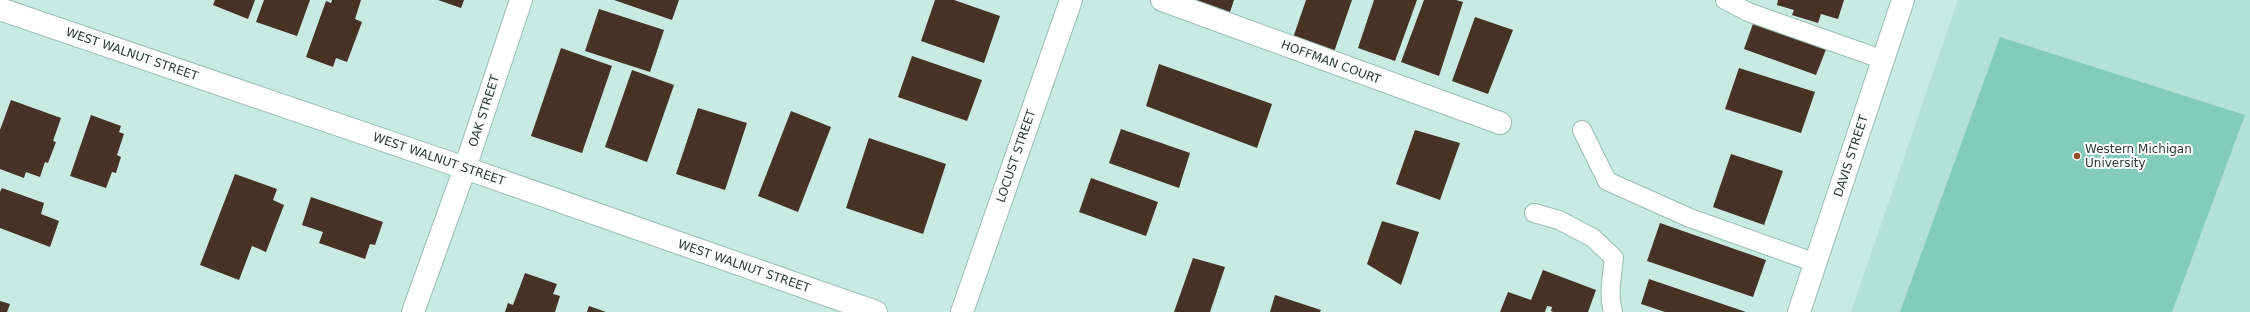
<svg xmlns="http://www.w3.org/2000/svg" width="2250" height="312" font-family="'DejaVu Sans',sans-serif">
  <rect width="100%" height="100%" fill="#c7eae1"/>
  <path fill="#b4e1d5" d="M1958 0H2250V312H1851Z"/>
  <path fill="#83ccbb" d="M2000 37 2245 115 2172 312H1900Z"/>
  <g fill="#483125">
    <path d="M215 0H255L248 19 213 5Z"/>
    <path d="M264 0H310L297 36 256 22Z"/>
    <path d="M332 0H361L355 19 362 22 347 62 336 58 333 67 306 57 326 1 331 3Z"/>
    <path d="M438 0H464L461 8Z"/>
    <path d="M614 0H679L672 20Z"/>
    <path d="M935 0H954L1000 16 984 63 921 41Z"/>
    <path d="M1196 0H1234L1230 12Z"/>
    <path d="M1306 0H1352L1334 52 1293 38Z"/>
    <path d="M1374 0H1417L1395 61 1358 48Z"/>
    <path d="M1424 0H1456L1463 2 1439 76 1401 62Z"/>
    <path d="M1778 0H1844L1838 19 1821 14 1818 23 1792 15 1794 10 1777 5Z"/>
    <path d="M599 9 664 30 650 72 585 51Z"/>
    <path d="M1475 17 1513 30 1488 94 1452 81Z"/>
    <path d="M1754 21 1827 47 1816 75 1744 49Z"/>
    <path d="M561 48 612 66 582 153 531 136Z"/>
    <path d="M912 56 982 80 967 121 898 97Z"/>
    <path d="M1159 64 1272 104 1257 148 1146 106Z"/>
    <path d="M1739 68 1815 92 1801 133 1725 109Z"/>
    <path d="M632 70 674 85 647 162 605 147Z"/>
    <path d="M11 100 61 118 53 141 56 142 48 163 45 162 40 177 26 172 24 178 0 169V130Z"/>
    <path d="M698 108 747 123 725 190 676 174Z"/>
    <path d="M791 111 831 127 798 212 758 196Z"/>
    <path d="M91 115 121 126 119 132 124 134 117 155 121 157 116 173 112 172 106 188 70 176Z"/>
    <path d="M1121 129 1190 153 1179 188 1109 163Z"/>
    <path d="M1415 130 1460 143 1440 200 1396 184Z"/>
    <path d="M869 138 946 164 923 234 846 208Z"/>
    <path d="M1731 154 1783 171 1764 225 1713 207Z"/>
    <path d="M235 174 277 189 273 200 284 205 266 252 252 246 239 280 200 265Z"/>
    <path d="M1091 178 1158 202 1146 236 1079 212Z"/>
    <path d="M2 188 44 203 41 214 59 221 50 247 0 228V192Z"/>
    <path d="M311 197 383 222 375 245 370 244 365 259 319 243 323 232 302 225Z"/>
    <path d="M1382 221 1419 232 1401 285 1367 264Z"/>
    <path d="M1660 223 1766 260 1753 297 1647 261Z"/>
    <path d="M1193 258 1225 267 1210 312H1174Z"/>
    <path d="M1543 270 1596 290 1588 312H1553L1551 311 1552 307 1547 306 1545 312H1500L1508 292 1531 300Z"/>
    <path d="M525 273 557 284 553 294 560 296 555 312H505L508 303 513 305Z"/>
    <path d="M1649 279 1746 312H1665L1641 304Z"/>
    <path d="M1275 295 1321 310 1320 312H1270Z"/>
    <path d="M0 301 10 304 7 312H0Z"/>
    <path d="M589 306 606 312H587Z"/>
  </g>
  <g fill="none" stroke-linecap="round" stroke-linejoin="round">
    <g stroke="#9abcb3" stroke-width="20">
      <g id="lane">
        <path d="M1725 0 1748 12 1884 60"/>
        <path d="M1582 130 1607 181 1690 218 1816 263"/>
        <path d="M1534 213 1559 220 1593 238 1614 258C1612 276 1608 295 1613 312"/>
      </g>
    </g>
    <g stroke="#9abcb3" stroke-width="24">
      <g id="street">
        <path d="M1162 0 1500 123"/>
        <path d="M0 9 465 168 876 312"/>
        <path d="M413 312 465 168 521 0"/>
        <path d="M962 312 1071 0"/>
        <path d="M1799 312 1903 0"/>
      </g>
    </g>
    <use href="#lane" stroke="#fff" stroke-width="18"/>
    <use href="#street" stroke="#fff" stroke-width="22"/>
  </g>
  <circle fill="#914b23" stroke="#fff" stroke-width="1.5" cx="2077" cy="156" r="4"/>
  <g text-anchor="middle" stroke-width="4" stroke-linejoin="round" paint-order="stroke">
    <g font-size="12" fill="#2c3a37" stroke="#fff">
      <text transform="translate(132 54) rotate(19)" y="4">WEST WALNUT STREET</text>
      <text transform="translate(1331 62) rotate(20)" y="4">HOFFMAN COURT</text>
      <text transform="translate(484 111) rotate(-72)" y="4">OAK STREET</text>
      <text transform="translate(1016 156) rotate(-71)" y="4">LOCUST STREET</text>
      <text transform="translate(1851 156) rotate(-72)" y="4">DAVIS STREET</text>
      <text transform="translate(439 159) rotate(19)" y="4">WEST WALNUT STREET</text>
      <text transform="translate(744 266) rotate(19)" y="4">WEST WALNUT STREET</text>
    </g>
    <g font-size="12" fill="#2c3a37" stroke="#fff" text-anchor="start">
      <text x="2085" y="153">Western Michigan<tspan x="2085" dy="14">University</tspan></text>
    </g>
  </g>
</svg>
